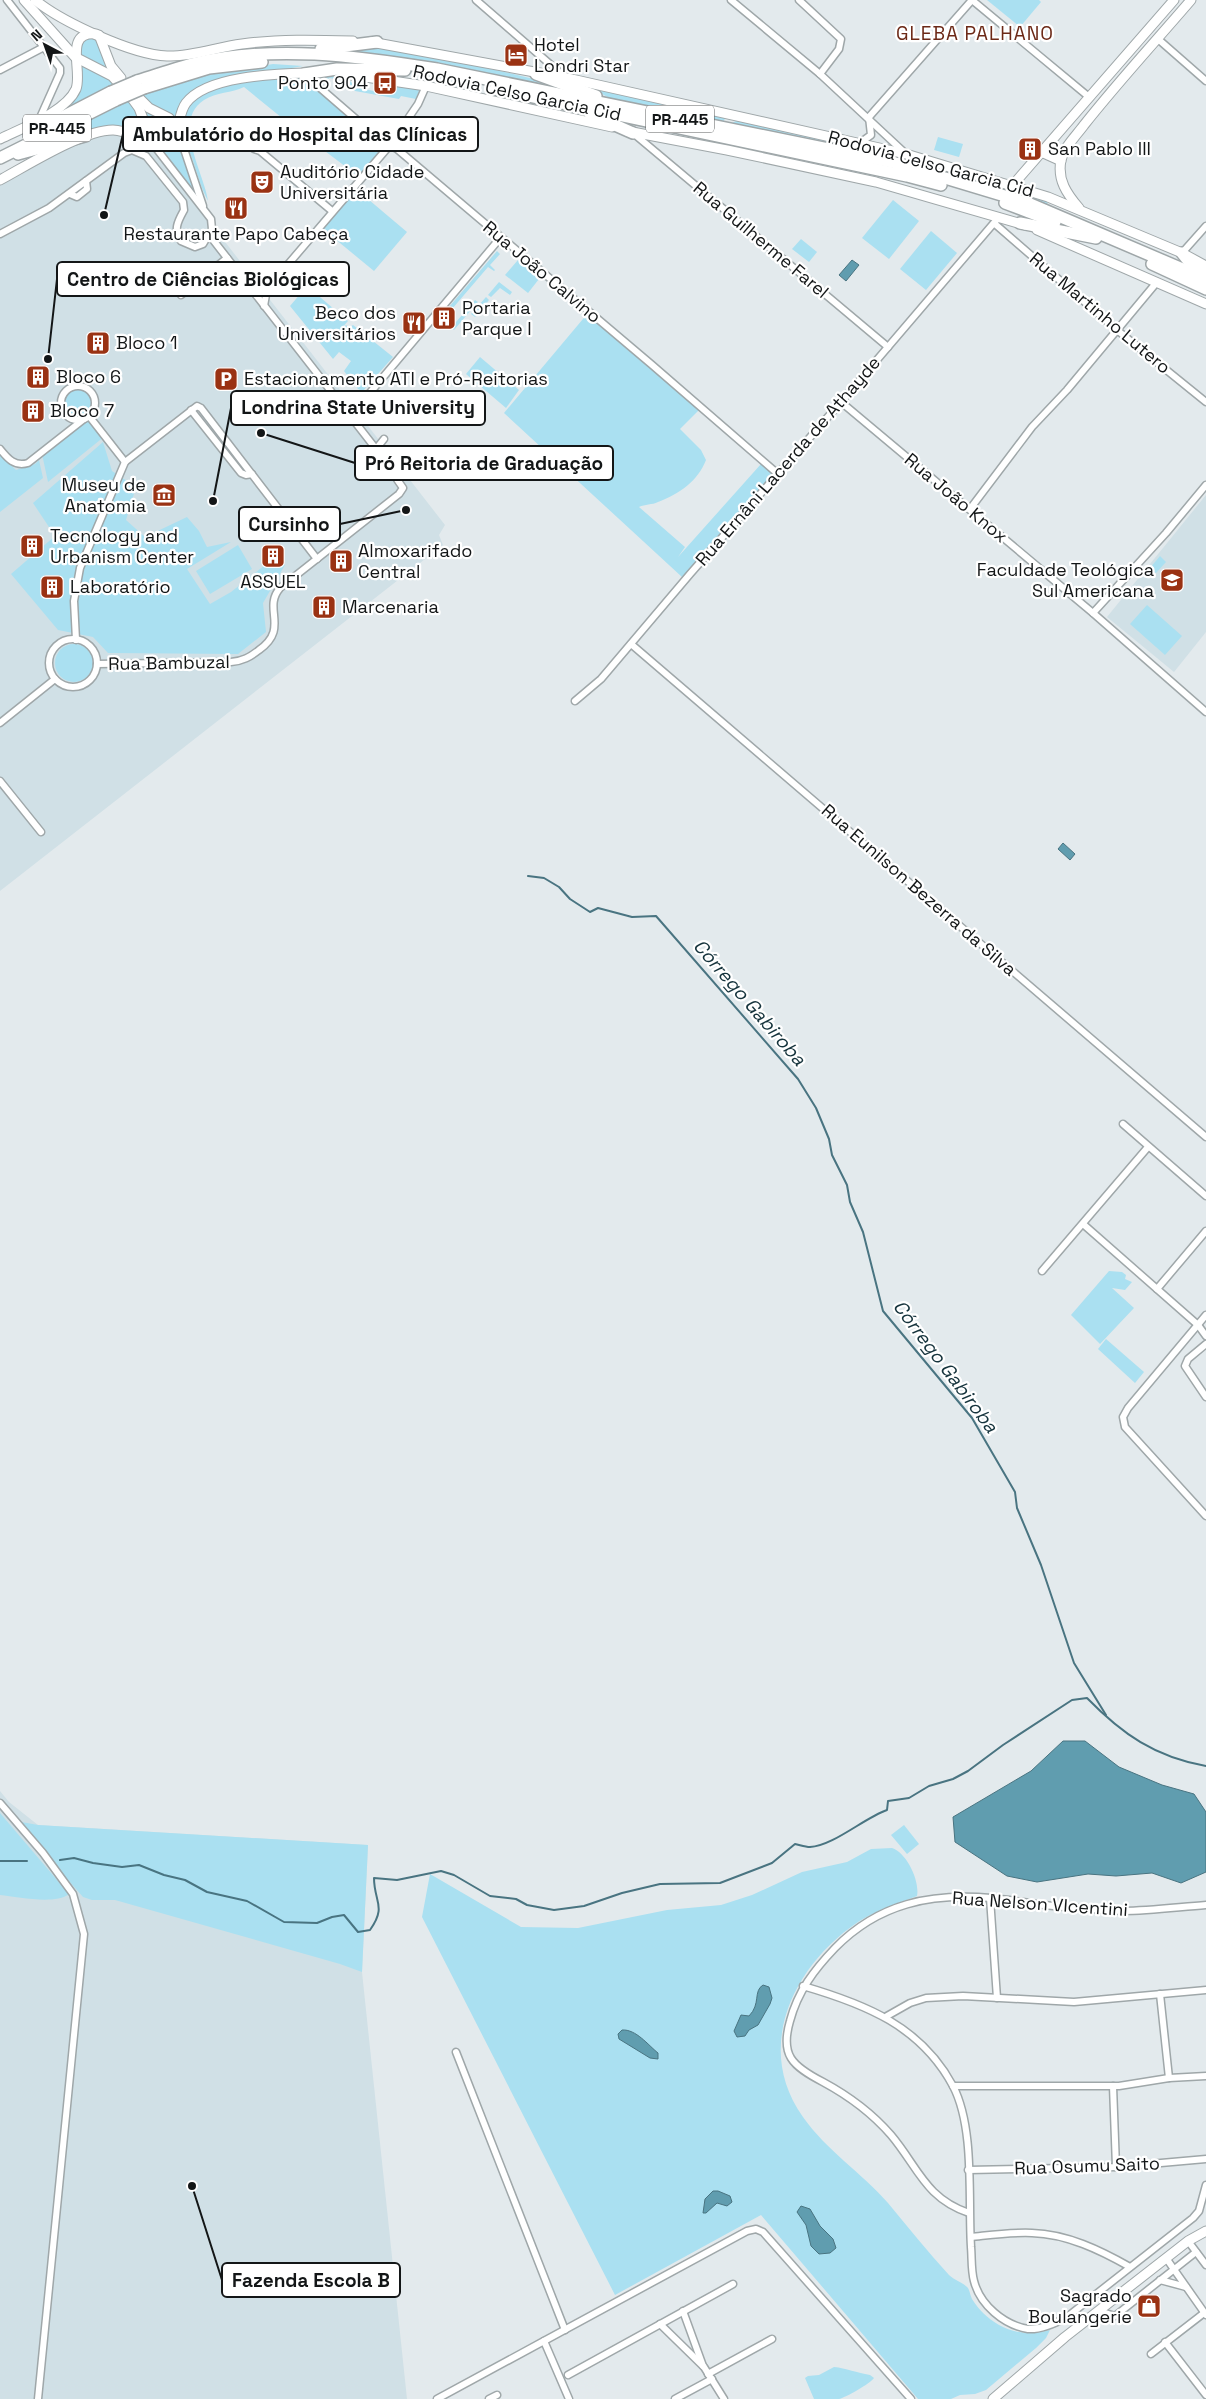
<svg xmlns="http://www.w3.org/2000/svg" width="1206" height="2399" font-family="'Space Grotesk',sans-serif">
  <rect width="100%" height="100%" fill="#e3eaed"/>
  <g fill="#d0e0e6">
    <path d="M114 134 125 135 147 145 156 153 445 525 439 535 443 545 0 891V182L86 140Z"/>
    <path d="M1206 495V632L1174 672 1107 617Z"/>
    <path d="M0 1791 9 1802 38 1825 368 1845 362 1972 407 2399H0V1871L50 1873 4 1818 0 1817Z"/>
  </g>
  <g fill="#aae0f1">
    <path d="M987 0H1039L1041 2 1020 27Z"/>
    <path d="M88 37 98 39 112 72 81 56 79 52 80 44Z"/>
    <path d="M372 47C449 60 525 73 598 98L341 52Z"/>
    <path d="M82 63 116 83 69 107C86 87 75 79 82 63Z"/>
    <path d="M273 64 303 66 209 83 176 119 158 110 140 95 207 75Z"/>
    <path d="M327 75 347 77 355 87 378 92 380 83 420 88 416 99 401 96 399 99 355 91 343 80 329 78 323 85 320 81Z"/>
    <path d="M304 76 384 146 358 176 301 133 297 138 283 126 287 122 244 87C232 93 216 92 204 100 171 121 205 175 208 201 201 188 197 173 192 158 188 148 182 137 183 125 184 78 270 81 304 76Z"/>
    <path d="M593 89 726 117 721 125 613 100Z"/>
    <path d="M130 100 135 106 144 135C111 120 83 130 51 142L47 139Z"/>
    <path d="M142 107 165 118 174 128 169 139 155 140Z"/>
    <path d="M738 120 923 162 985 181V183L986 182 1046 200 1050 209 730 124Z"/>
    <path d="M177 137 197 195V197L159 148Z"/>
    <path d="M938 137 963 144 959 157 934 150Z"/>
    <path d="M356 189 407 232 374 271 323 229Z"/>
    <path d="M893 200 919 221 889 259 862 238Z"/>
    <path d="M931 231 957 253 926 290 900 269Z"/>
    <path d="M801 239 817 252 809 262 792 249Z"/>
    <path d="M497 251 500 254 490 265 495 270 494 271 488 267 446 316 443 314Z"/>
    <path d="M518 260 539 279 528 293 505 275Z"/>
    <path d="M499 282 512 292 510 295 500 288 491 297 488 295Z"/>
    <path d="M307 286 348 321 334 337 346 325 349 328 353 325 393 357 363 391 358 389 344 371 351 361 339 352 333 359 290 306Z"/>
    <path d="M486 297 489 300 475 317 471 314Z"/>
    <path d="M475 300 478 302 454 330 449 325 453 320 456 322Z"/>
    <path d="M588 313 699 410 680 429 701 450 706 460C698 481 679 494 658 502 652 505 645 504 639 507L685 547 678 557 761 464 773 475 682 577 504 413Z"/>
    <path d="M480 357 519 390 506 408 466 374Z"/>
    <circle cx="78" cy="402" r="14"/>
    <path d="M90 417 105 436 48 482 42 454Z"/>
    <path d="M103 442 112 471 136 487 126 520 145 537 187 517 199 531 207 547 231 542 187 569 210 604 231 592 270 561 285 565 263 603 266 632 238 654 108 653 93 637 58 630 11 574 55 536 33 503Z"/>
    <path d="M0 455 16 470 35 464 39 460 43 478 0 512Z"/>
    <path d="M238 545 252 569 210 594 196 571Z"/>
    <path d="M1160 556 1166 562 1156 573 1150 568Z"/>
    <path d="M1147 605 1182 636 1165 655 1130 624Z"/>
    <circle cx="74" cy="663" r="19"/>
    <path d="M1109 1271 1122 1272 1126 1275 1125 1279 1132 1282 1125 1290 1112 1288 1134 1308 1100 1344 1071 1315Z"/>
    <path d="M1106 1339 1144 1372 1135 1383 1098 1349Z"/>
    <path d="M0 1813 69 1894C55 1905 18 1897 0 1895Z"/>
    <path d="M16 1821 38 1825 368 1845 362 1972 340 1964 115 1900H92L83 1897Z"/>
    <path d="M904 1825 919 1844 907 1854 891 1835Z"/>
    <path d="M892 1848C907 1853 920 1881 917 1896 896 1904 877 1910 858 1922 794 1965 753 2047 803 2117 826 2150 862 2173 888 2203 908 2227 928 2252 949 2275 954 2280 964 2283 968 2288 970 2291 970 2295 972 2299 979 2310 987 2318 999 2325 1015 2334 1033 2335 1050 2330L1046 2338 1036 2348 986 2390 975 2394 960 2395 951 2399H918L761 2215 615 2295 422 1917 430 1874 521 1927 578 1928 667 1910 721 1905 752 1895 802 1872 847 1862 871 1849Z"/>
    <path d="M834 2367C846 2368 857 2373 870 2375L874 2378C871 2383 845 2398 839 2399 831 2399 821 2399 814 2399L805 2378 808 2376 819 2375Z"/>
  </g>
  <g fill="#609daf" stroke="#497481">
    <path d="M852 260 859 265 846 281 839 275Z"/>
    <path d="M1063 843 1075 854 1070 860 1058 849Z"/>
    <path d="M1063 1741H1085L1119 1767 1162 1785 1194 1794 1206 1812V1872L1181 1883 1152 1873 1116 1876 1088 1874 1037 1882 1007 1876 955 1842 953 1817 1031 1771Z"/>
    <path d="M763 1985 769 1987 772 1998 770 2004 758 2025 749 2030 745 2036 737 2037 734 2031 741 2015 749 2016C761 2004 753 1991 763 1985Z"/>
    <path d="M622 2030C636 2029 648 2045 658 2053V2059L650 2058 619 2039 618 2034Z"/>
    <path d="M713 2191H718L730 2196 732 2202 727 2206 717 2203 706 2213H703L705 2199Z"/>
    <path d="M801 2206 810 2209 820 2226 833 2239 836 2248 830 2253 819 2254 811 2246 806 2225 797 2212Z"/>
  </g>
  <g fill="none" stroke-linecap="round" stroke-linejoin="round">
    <g stroke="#497481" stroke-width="2">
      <path d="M528 876 544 878 559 887 570 899 590 912 598 908 632 917 656 916 798 1079 816 1108 829 1139 832 1155 847 1185 850 1202 863 1232 883 1311 972 1418 1015 1492 1017 1508 1041 1565 1074 1663 1106 1715"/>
      <path d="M60 1860 74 1858 93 1863 122 1867 139 1865 164 1875 185 1880 207 1892 247 1901 284 1922 317 1923 332 1917 344 1915 358 1932 370 1930C387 1906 374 1902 374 1878L397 1880 441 1871 454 1875 490 1896 516 1899 527 1905 554 1910 584 1906 622 1893 660 1884 720 1883 772 1863 795 1844C800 1845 805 1847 810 1847 833 1846 864 1818 887 1810L888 1801 909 1798 929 1786 953 1779 968 1771 1003 1745 1072 1700 1087 1698C1122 1734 1155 1757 1206 1766"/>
      <path d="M0 1861H27"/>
    </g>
    <g stroke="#9fa7a9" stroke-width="9">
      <g id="street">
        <path d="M7 0 60 68V73L39 120"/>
        <path d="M476 0 566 78"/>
        <path d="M731 0 820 74 906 154"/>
        <path d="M799 0 841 39 839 49 820 74"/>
        <path d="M972 0 1089 97"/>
        <path d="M1158 39 1206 81"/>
        <path d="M0 70 44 47"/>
        <path d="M304 74 379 139 397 149 651 364 778 474"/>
        <path d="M869 117 972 0"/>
        <path d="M177 128 203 206"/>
        <path d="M633 133 888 347"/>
        <path d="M860 143 871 135 869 117"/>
        <path d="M254 149 260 151 332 211"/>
        <path d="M70 194 77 197 87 189 86 181"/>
        <path d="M995 224 1117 330 1206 402"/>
        <path d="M0 234 49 208 124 153 132 150 146 156 183 202 184 210C178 221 173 229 181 241L195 247 203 244 212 229 211 219 152 143"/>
        <path d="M1182 253 1206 226"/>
        <path d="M181 295 227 258"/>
        <path d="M264 306 267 289 390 145 418 104 426 86"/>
        <circle cx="78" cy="403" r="17"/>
        <path d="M841 402 1093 613 1206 712"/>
        <path d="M358 407 501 237"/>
        <path d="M191 410 241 473 246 475 252 474"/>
        <path d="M89 416 125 462"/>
        <path d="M0 449C8 459 15 467 28 463L84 419"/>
        <path d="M376 449 384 439"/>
        <path d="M970 509 1032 427 1067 390 1157 282"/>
        <path d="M1093 613 1166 533 1206 485"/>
        <circle cx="73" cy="663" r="24"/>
        <path d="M76 640 74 601 80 568 125 462 197 406 201 408 317 559"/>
        <path d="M631 644 1206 1137"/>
        <path d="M97 664 231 662C243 661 250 657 259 650 290 628 262 609 280 588L399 494 403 488 376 449 210 236"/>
        <path d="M575 701 601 679 690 574 841 402 999 217"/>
        <path d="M0 723 55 679"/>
        <path d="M0 781 41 832"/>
        <path d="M1123 1124 1206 1196"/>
        <path d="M1083 1224 1198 1325 1206 1336"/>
        <path d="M1042 1271 1148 1147"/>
        <path d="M1157 1289 1206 1231"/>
        <path d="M1206 1315 1128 1408 1123 1417 1125 1427 1206 1516"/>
        <path d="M1206 1344 1188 1359 1185 1366 1206 1397"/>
        <path d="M0 1803 43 1853 73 1894 84 1934 38 2399"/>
        <path d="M990 1898 997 1998"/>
        <path d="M803 1986C865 2004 921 2026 953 2086 975 2128 968 2199 971 2247 972 2258 971 2270 974 2281 980 2305 1004 2325 1028 2329 1042 2330 1056 2323 1067 2317L1193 2218 1199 2211 1206 2185"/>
        <path d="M1160 1994 1169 2078"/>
        <path d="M887 2016 910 2003 926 1998 963 1996 1074 2002 1206 1990"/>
        <path d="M456 2052 565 2330"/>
        <path d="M953 2086H1119L1169 2078 1206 2076"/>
        <path d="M1113 2086 1116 2167"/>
        <path d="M968 2170 1116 2167 1206 2159"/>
        <path d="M969 2213C925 2198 918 2167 891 2135 871 2112 849 2096 823 2082 792 2066 780 2055 790 2021 798 1991 814 1970 835 1948 879 1903 931 1893 991 1898 1016 1900 1041 1906 1066 1907 1085 1909 1104 1910 1123 1911 1150 1911 1179 1907 1206 1905"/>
        <path d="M971 2237C991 2235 1012 2232 1032 2233 1067 2234 1100 2250 1130 2267"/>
        <path d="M1188 2241 1206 2265"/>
        <path d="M1166 2258 1206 2315"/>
        <path d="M1160 2280 1186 2287"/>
        <path d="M683 2311 703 2366"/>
        <path d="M1099 2311 1115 2316 1196 2252"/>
        <path d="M660 2324 704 2367 724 2399"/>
        <path d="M1165 2342 1206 2395"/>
        <path d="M1151 2354 1204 2313"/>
        <path d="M708 2374 772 2339"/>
        <path d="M568 2375 733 2284"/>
        <path d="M437 2399 544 2341"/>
        <path d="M489 2399 497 2395"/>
        <path d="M569 2399 544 2341 747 2231 756 2229 763 2232 911 2399"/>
        <path d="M675 2399 712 2379"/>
      </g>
    </g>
    <g stroke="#9fa7a9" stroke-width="11">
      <g id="secondary">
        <path d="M24 0 75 57 112 76 131 97 139 108 152 143"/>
        <path d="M35 0C62 22 133 55 167 56 192 57 217 47 242 44 279 39 315 40 353 41"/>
        <path d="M99 35 111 66 121 78"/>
        <path d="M371 42 567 78 906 154 1048 197 1182 253 1206 266"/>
        <path d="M345 74 426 86 612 127"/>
        <path d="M136 95 149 108 169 118 177 127"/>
        <path d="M627 131 727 150 876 182 1025 225"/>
        <path d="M0 139C22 128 66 112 76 89 83 71 63 31 96 34"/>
        <path d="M1041 152 1061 161"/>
        <path d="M0 180C28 165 83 130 113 130 132 130 149 148 168 143 181 134 177 115 186 103 207 75 277 74 310 73"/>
        <path d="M1012 186 1174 0"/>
        <path d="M1079 208C1067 194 1057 180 1061 160 1064 147 1076 136 1084 125 1118 82 1155 42 1191 0"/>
        <path d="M1037 230 1206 304"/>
        <path d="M993 2399 1065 2337 1188 2241 1206 2231"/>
      </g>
    </g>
    <g stroke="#9fa7a9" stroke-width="14">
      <g id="highway">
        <path d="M321 49 377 42"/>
        <path d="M304 74 337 69 405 70"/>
        <path d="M536 74 596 96"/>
        <path d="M137 81C156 75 174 69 192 64 273 44 357 56 437 69L892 162 1028 203 1206 279"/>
        <path d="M144 88 209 68 262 62"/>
        <path d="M495 89 907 176 941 185"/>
        <path d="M590 114 633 133"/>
        <path d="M51 123 111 92"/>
        <path d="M18 154 85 136"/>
        <path d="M0 158 116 100"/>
        <path d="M1005 203 1055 222"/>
        <path d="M1020 223 1096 238"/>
        <path d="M1182 253 1190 263 1202 271"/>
        <path d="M1152 264 1206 289"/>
      </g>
    </g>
    <use href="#street" stroke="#fff" stroke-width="6"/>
    <use href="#secondary" stroke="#fff" stroke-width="9"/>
    <use href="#highway" stroke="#fff" stroke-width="11"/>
    <g stroke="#9fa7a9" stroke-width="14" stroke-linecap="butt">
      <g id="highway-bridge">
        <path d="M111 92 137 81"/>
        <path d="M116 100 144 88"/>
      </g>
    </g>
    <use href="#highway-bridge" stroke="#fff" stroke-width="11"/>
  </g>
  <defs>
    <g id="hotel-square" transform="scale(1.25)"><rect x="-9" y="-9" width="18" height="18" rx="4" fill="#9a3213" stroke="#fff"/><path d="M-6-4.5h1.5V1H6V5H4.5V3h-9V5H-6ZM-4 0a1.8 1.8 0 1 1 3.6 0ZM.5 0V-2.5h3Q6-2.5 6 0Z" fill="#fff"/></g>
    <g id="bus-square" transform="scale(1.25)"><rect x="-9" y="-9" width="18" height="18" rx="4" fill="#9a3213" stroke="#fff"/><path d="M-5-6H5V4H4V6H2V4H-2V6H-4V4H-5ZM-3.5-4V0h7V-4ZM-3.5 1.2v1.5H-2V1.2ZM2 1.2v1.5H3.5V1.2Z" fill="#fff"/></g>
    <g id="building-square" transform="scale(1.25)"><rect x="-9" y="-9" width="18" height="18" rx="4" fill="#9a3213" stroke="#fff"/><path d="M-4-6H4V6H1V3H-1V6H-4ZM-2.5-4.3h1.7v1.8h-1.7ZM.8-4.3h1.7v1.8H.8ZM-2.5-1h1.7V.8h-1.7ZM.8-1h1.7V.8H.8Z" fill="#fff"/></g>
    <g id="theatre-square" transform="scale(1.25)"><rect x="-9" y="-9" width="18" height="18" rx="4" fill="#9a3213" stroke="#fff"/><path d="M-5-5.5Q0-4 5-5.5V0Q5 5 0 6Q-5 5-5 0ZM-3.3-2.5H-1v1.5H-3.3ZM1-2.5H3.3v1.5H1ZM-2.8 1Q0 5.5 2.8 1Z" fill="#fff"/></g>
    <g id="restaurant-square" transform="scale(1.25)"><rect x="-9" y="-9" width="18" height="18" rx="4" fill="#9a3213" stroke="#fff"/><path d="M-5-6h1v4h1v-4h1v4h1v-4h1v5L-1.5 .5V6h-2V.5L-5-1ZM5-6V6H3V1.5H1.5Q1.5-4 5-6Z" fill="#fff"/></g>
    <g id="parking-square" transform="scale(1.25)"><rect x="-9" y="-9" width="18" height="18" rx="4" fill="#9a3213" stroke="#fff"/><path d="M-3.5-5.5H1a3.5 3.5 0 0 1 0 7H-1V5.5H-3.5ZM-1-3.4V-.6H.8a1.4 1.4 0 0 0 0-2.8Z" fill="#fff"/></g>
    <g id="museum-square" transform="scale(1.25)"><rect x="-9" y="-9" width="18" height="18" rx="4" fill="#9a3213" stroke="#fff"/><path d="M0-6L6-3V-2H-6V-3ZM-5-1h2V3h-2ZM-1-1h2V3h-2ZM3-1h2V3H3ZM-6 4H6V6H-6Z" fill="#fff"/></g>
    <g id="university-square" transform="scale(1.25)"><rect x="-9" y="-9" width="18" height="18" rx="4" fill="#9a3213" stroke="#fff"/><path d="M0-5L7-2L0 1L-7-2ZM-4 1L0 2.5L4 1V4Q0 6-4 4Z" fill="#fff"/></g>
    <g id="shop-square" transform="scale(1.25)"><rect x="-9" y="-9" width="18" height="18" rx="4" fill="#9a3213" stroke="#fff"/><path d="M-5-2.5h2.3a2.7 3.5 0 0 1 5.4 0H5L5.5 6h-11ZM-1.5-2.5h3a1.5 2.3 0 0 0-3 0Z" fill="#fff"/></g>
  </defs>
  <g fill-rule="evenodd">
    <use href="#hotel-square" x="516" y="55"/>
    <use href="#bus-square" x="385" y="83"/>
    <use href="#building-square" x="1030" y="149"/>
    <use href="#theatre-square" x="262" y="182"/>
    <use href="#restaurant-square" x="236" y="208"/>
    <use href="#building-square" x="444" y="318"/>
    <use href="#restaurant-square" x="414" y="323"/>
    <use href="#building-square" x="98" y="343"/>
    <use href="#building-square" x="38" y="377"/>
    <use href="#parking-square" x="226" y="379"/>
    <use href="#building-square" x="33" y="411"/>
    <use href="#museum-square" x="164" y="495"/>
    <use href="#building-square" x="32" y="546"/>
    <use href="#building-square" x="273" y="556"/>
    <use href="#building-square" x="341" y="561"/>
    <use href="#university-square" x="1172" y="580"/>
    <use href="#building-square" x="52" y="587"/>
    <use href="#building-square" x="324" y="607"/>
    <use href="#shop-square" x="1149" y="2306"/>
  </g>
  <g text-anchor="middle" stroke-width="4.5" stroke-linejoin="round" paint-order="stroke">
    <g fill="#fff" stroke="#5a5c5d" stroke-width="1">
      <rect x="646" y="105.5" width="68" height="27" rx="4"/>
      <rect x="23" y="114.5" width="68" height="27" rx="4"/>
    </g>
    <g font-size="16" font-weight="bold" fill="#131617">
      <text x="680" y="125">PR-445</text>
      <text x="57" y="134">PR-445</text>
    </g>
    <g font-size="18" fill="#131617" stroke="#fff" text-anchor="start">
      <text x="534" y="51">Hotel<tspan x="534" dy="21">Londri Star</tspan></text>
      <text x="368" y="89" text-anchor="end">Ponto 904</text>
      <text x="1048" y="155">San Pablo III</text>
      <text x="280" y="178">Auditório Cidade<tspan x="280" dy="21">Universitária</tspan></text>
      <text x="236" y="240" text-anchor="middle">Restaurante Papo Cabeça</text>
      <text x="462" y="314">Portaria<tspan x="462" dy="21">Parque I</tspan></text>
      <text x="396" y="319" text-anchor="end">Beco dos<tspan x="396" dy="21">Universitários</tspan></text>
      <text x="116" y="349">Bloco 1</text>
      <text x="56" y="383">Bloco 6</text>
      <text x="244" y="385">Estacionamento ATI e Pró-Reitorias</text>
      <text x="50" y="417">Bloco 7</text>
      <text x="146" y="491" text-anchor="end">Museu de<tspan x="146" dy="21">Anatomia</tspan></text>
      <text x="50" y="542">Tecnology and<tspan x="50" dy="21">Urbanism Center</tspan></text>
      <text x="358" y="557">Almoxarifado<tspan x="358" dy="21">Central</tspan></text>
      <text x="1154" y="576" text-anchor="end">Faculdade Teológica<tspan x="1154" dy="21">Sul Americana</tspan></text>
      <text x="273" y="588" text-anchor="middle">ASSUEL</text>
      <text x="70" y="593">Laboratório</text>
      <text x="342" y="613">Marcenaria</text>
      <text x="1132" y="2302" text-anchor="end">Sagrado<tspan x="1132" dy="21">Boulangerie</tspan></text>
    </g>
    <g font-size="18" fill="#131617" stroke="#fff">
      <text transform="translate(517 93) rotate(12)" y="6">Rodovia Celso Garcia Cid</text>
      <text transform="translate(931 164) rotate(15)" y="6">Rodovia Celso Garcia Cid</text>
      <text transform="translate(761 240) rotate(40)" y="6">Rua Guilherme Farel</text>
      <text transform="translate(542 272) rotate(40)" y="6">Rua João Calvino</text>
      <text transform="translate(1100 313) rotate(40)" y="6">Rua Martinho Lutero</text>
      <text transform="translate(788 461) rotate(-49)" y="6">Rua Ernâni Lacerda de Athayde</text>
      <text transform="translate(956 498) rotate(40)" y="6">Rua João Knox</text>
      <text transform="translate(169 663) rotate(-1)" y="6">Rua Bambuzal</text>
      <text transform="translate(919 890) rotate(41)" y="6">Rua Eunilson Bezerra da Silva</text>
      <text transform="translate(1040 1904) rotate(4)" y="6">Rua Nelson VIcentini</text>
      <text transform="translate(1087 2166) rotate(-2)" y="6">Rua Osumu Saito</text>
    </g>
    <g font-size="19" letter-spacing="1" fill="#6c2917" stroke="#fff">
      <text x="975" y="40">GLEBA PALHANO</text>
    </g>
    <g font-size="19" font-style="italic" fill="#15333c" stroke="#fff">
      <text transform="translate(750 1002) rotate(49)" y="7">Córrego Gabiroba</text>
      <text transform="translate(946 1366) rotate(53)" y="7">Córrego Gabiroba</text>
    </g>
  </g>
  <path fill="none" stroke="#131617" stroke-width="2" d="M104 215L123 134M48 359L57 279M213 501L231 408M261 433L355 463M406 510L340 524M192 2186L222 2280"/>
  <g fill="#131617" stroke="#fff" stroke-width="2">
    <circle cx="104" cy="215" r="5"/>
    <circle cx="48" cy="359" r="5"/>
    <circle cx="213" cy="501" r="5"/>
    <circle cx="261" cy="433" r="5"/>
    <circle cx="406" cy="510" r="5"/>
    <circle cx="192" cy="2186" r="5"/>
  </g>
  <g fill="#fff" stroke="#131617" stroke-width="2">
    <rect x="123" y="117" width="355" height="34" rx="5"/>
    <rect x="57" y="262" width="292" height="34" rx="5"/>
    <rect x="231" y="391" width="254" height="34" rx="5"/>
    <rect x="355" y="446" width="258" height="34" rx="5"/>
    <rect x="239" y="507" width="101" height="34" rx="5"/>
    <rect x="222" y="2263" width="178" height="34" rx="5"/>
  </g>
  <g font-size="19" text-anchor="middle" font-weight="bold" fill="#131617">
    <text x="300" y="141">Ambulatório do Hospital das Clínicas</text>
    <text x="203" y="286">Centro de Ciências Biológicas</text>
    <text x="358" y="414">Londrina State University</text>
    <text x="484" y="470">Pró Reitoria de Graduação</text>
    <text x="289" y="531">Cursinho</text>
    <text x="311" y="2287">Fazenda Escola B</text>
  </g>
  <g transform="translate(45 45) rotate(319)" stroke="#ffffff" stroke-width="4" paint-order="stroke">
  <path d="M0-4L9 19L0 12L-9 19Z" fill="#131617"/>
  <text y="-8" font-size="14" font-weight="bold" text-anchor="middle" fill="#131617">N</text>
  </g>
</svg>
